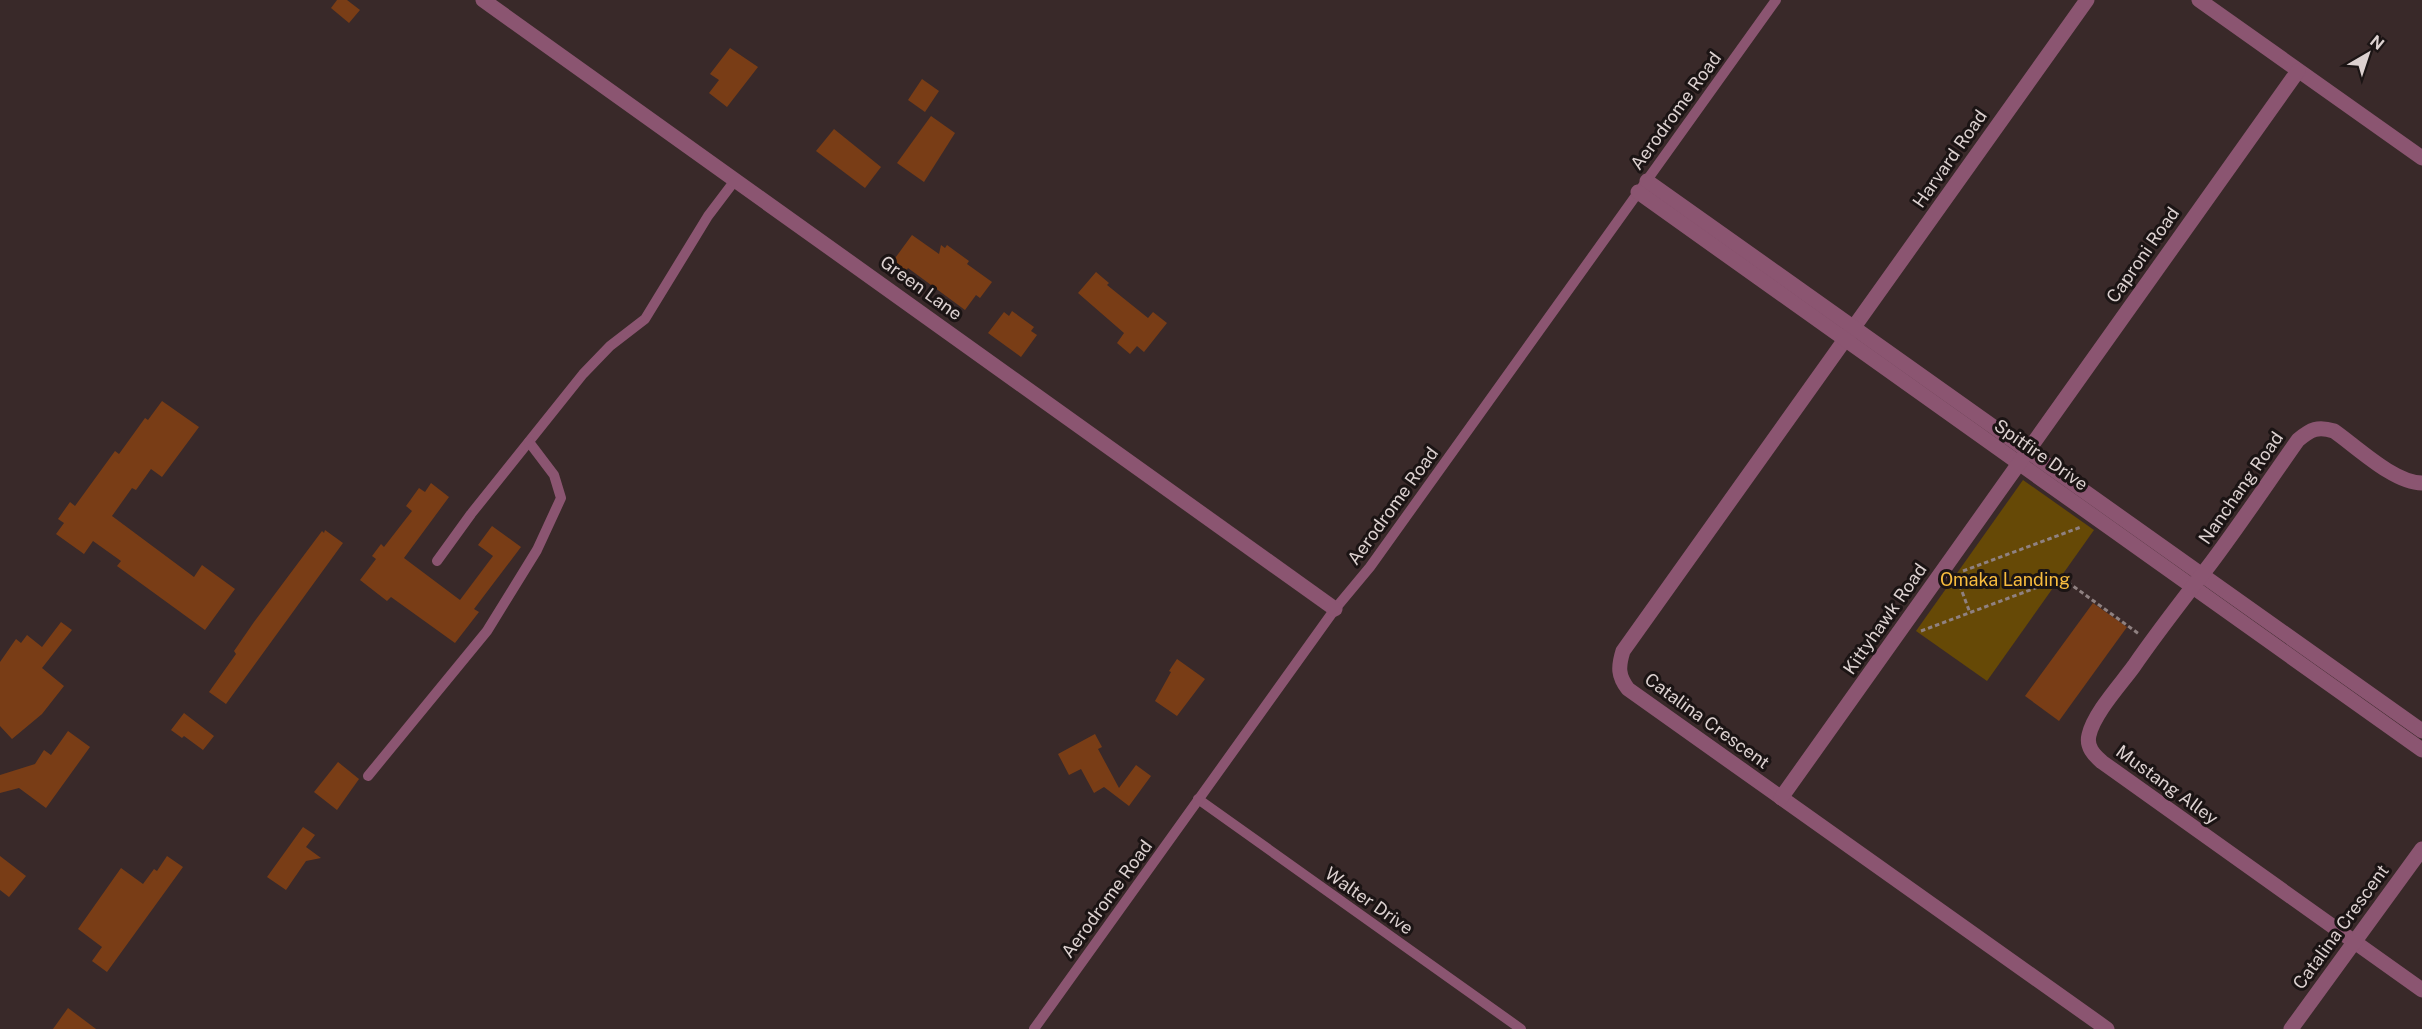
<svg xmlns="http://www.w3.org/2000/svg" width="2422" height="1029" font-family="'Public Sans',sans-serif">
  <rect width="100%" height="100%" fill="#392929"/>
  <path fill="#664906" d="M2023 480 2094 530 1987 681 1916 631Z"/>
  <g fill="#793d16">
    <path d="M337 0H347L360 10 349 23 331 8Z"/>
    <path d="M730 48 758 67 727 107 709 93 719 80 710 74Z"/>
    <path d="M922 79 939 91 925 112 908 100Z"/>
    <path d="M931 116 955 133 924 182 897 163Z"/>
    <path d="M834 129 881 167 865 188 816 151Z"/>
    <path d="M912 235 939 254 941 245 945 248 947 245 969 261 967 264 992 282 980 298 976 295 965 310 908 268 906 271 893 261Z"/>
    <path d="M1096 272 1109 283 1107 285 1148 318 1153 312 1167 323 1144 352 1137 346 1130 354 1117 343 1124 333 1078 293Z"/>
    <path d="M1012 311 1034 327 1031 331 1037 335 1021 357 988 333 1004 312 1009 316Z"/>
    <path d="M162 401 199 427 162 477 151 469 136 490 132 488 112 516 194 577 202 565 235 589 205 630 117 566 121 561 93 541 84 554 56 534 64 523 58 519 70 502 75 506 115 451 119 454 145 418 148 420Z"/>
    <path d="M431 483 449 497 404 558 460 600 493 556 478 545 492 526 521 547 474 609 479 612 455 643 391 597 387 601 360 580 376 559 372 556 381 544 384 547 412 511 406 506 419 488 425 492Z"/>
    <path d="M325 530 343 543 226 704 209 692 236 654 234 651 254 622 322 531 324 533Z"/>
    <path d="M2093 603 2127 627 2059 721 2025 696Z"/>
    <path d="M61 622 72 630 42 668 64 686 42 714 12 739 0 726V662L16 639 21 643 27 635 42 647Z"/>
    <path d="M1177 659 1205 679 1177 716 1155 701 1171 672 1169 671Z"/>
    <path d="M184 713 214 736 203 750 184 736 182 738 171 730Z"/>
    <path d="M68 731 90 747 46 808 19 788 0 793V775L35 764 44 750 51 755Z"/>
    <path d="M1095 734 1102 747 1098 749 1119 788 1136 765 1151 776 1129 806 1104 787 1094 793 1081 769 1069 775 1058 754Z"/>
    <path d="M338 762 359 779 337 810 314 792Z"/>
    <path d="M303 827 315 835 306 847 321 858 306 861 286 890 267 877Z"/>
    <path d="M0 856 26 876 9 897 0 890Z"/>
    <path d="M167 856 183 867 107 972 92 961 102 947 78 929 121 868 143 884 154 869 157 871Z"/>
    <path d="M68 1008 96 1029H53Z"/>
  </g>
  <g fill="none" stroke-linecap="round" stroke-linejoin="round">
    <g stroke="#8f8181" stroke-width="3" stroke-dasharray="4.5 3" stroke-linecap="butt">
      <path d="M1963 571 2081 527"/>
      <path d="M1957 578 1970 613"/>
      <path d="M1921 631 2062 578 2139 634"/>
    </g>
    <g stroke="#8b5571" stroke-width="10">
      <path d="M437 561 471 514 583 374 610 346 645 319 708 216 736 179"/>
      <path d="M368 776 487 631 537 550 561 498 554 475 529 442"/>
      <path d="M1198 799 1521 1029"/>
      <path d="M1034 1029 1335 609 1370 567 1776 0"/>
    </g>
    <g stroke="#8b5571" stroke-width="15">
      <path d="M483 0 1335 609"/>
      <path d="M2087 0 1623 651C1618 667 1618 676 1628 689L2107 1029"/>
      <path d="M2199 0 2422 158"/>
      <path d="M1647 181 2422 731"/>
      <path d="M1638 192 2422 750"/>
      <path d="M2422 483C2394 483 2357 447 2334 431 2318 426 2311 429 2298 440 2269 481 2241 523 2211 563 2185 597 2158 631 2134 666 2121 684 2094 713 2089 735 2086 747 2094 755 2102 762L2422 990"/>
      <path d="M1781 798 2298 71"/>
      <path d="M2291 1029 2422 849"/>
    </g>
  </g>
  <g text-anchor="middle" stroke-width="6" stroke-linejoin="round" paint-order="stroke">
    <g font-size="18" fill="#dcd1d0" stroke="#1b1414">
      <text transform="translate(1676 111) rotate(-54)" y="6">Aerodrome Road</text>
      <text transform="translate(1950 159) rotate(-55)" y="6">Harvard Road</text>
      <text transform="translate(2143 255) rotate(-55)" y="6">Caproni Road</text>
      <text transform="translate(921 288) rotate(36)" y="6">Green Lane</text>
      <text transform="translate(2041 455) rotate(35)" y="6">Spitfire Drive</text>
      <text transform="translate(2241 488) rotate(-55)" y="6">Nanchang Road</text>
      <text transform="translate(1393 506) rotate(-54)" y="6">Aerodrome Road</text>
      <text transform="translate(1885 619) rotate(-55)" y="6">Kittyhawk Road</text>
      <text transform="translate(1707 721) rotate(36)" y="6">Catalina Crescent</text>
      <text transform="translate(2167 785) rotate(36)" y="6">Mustang Alley</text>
      <text transform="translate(1107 899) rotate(-54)" y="6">Aerodrome Road</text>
      <text transform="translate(1369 901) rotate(35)" y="6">Walter Drive</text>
      <text transform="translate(2341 927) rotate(-54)" y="6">Catalina Crescent</text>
    </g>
    <g font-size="18" fill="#f8bc3e" stroke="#1b1414">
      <text x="2005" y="586">Omaka Landing</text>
    </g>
  </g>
  <g transform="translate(2368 54) rotate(39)" stroke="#1b1414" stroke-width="4.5" paint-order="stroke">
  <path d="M0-4.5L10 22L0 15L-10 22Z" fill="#dcd1d0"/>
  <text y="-9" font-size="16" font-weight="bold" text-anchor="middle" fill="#dcd1d0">N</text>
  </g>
</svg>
